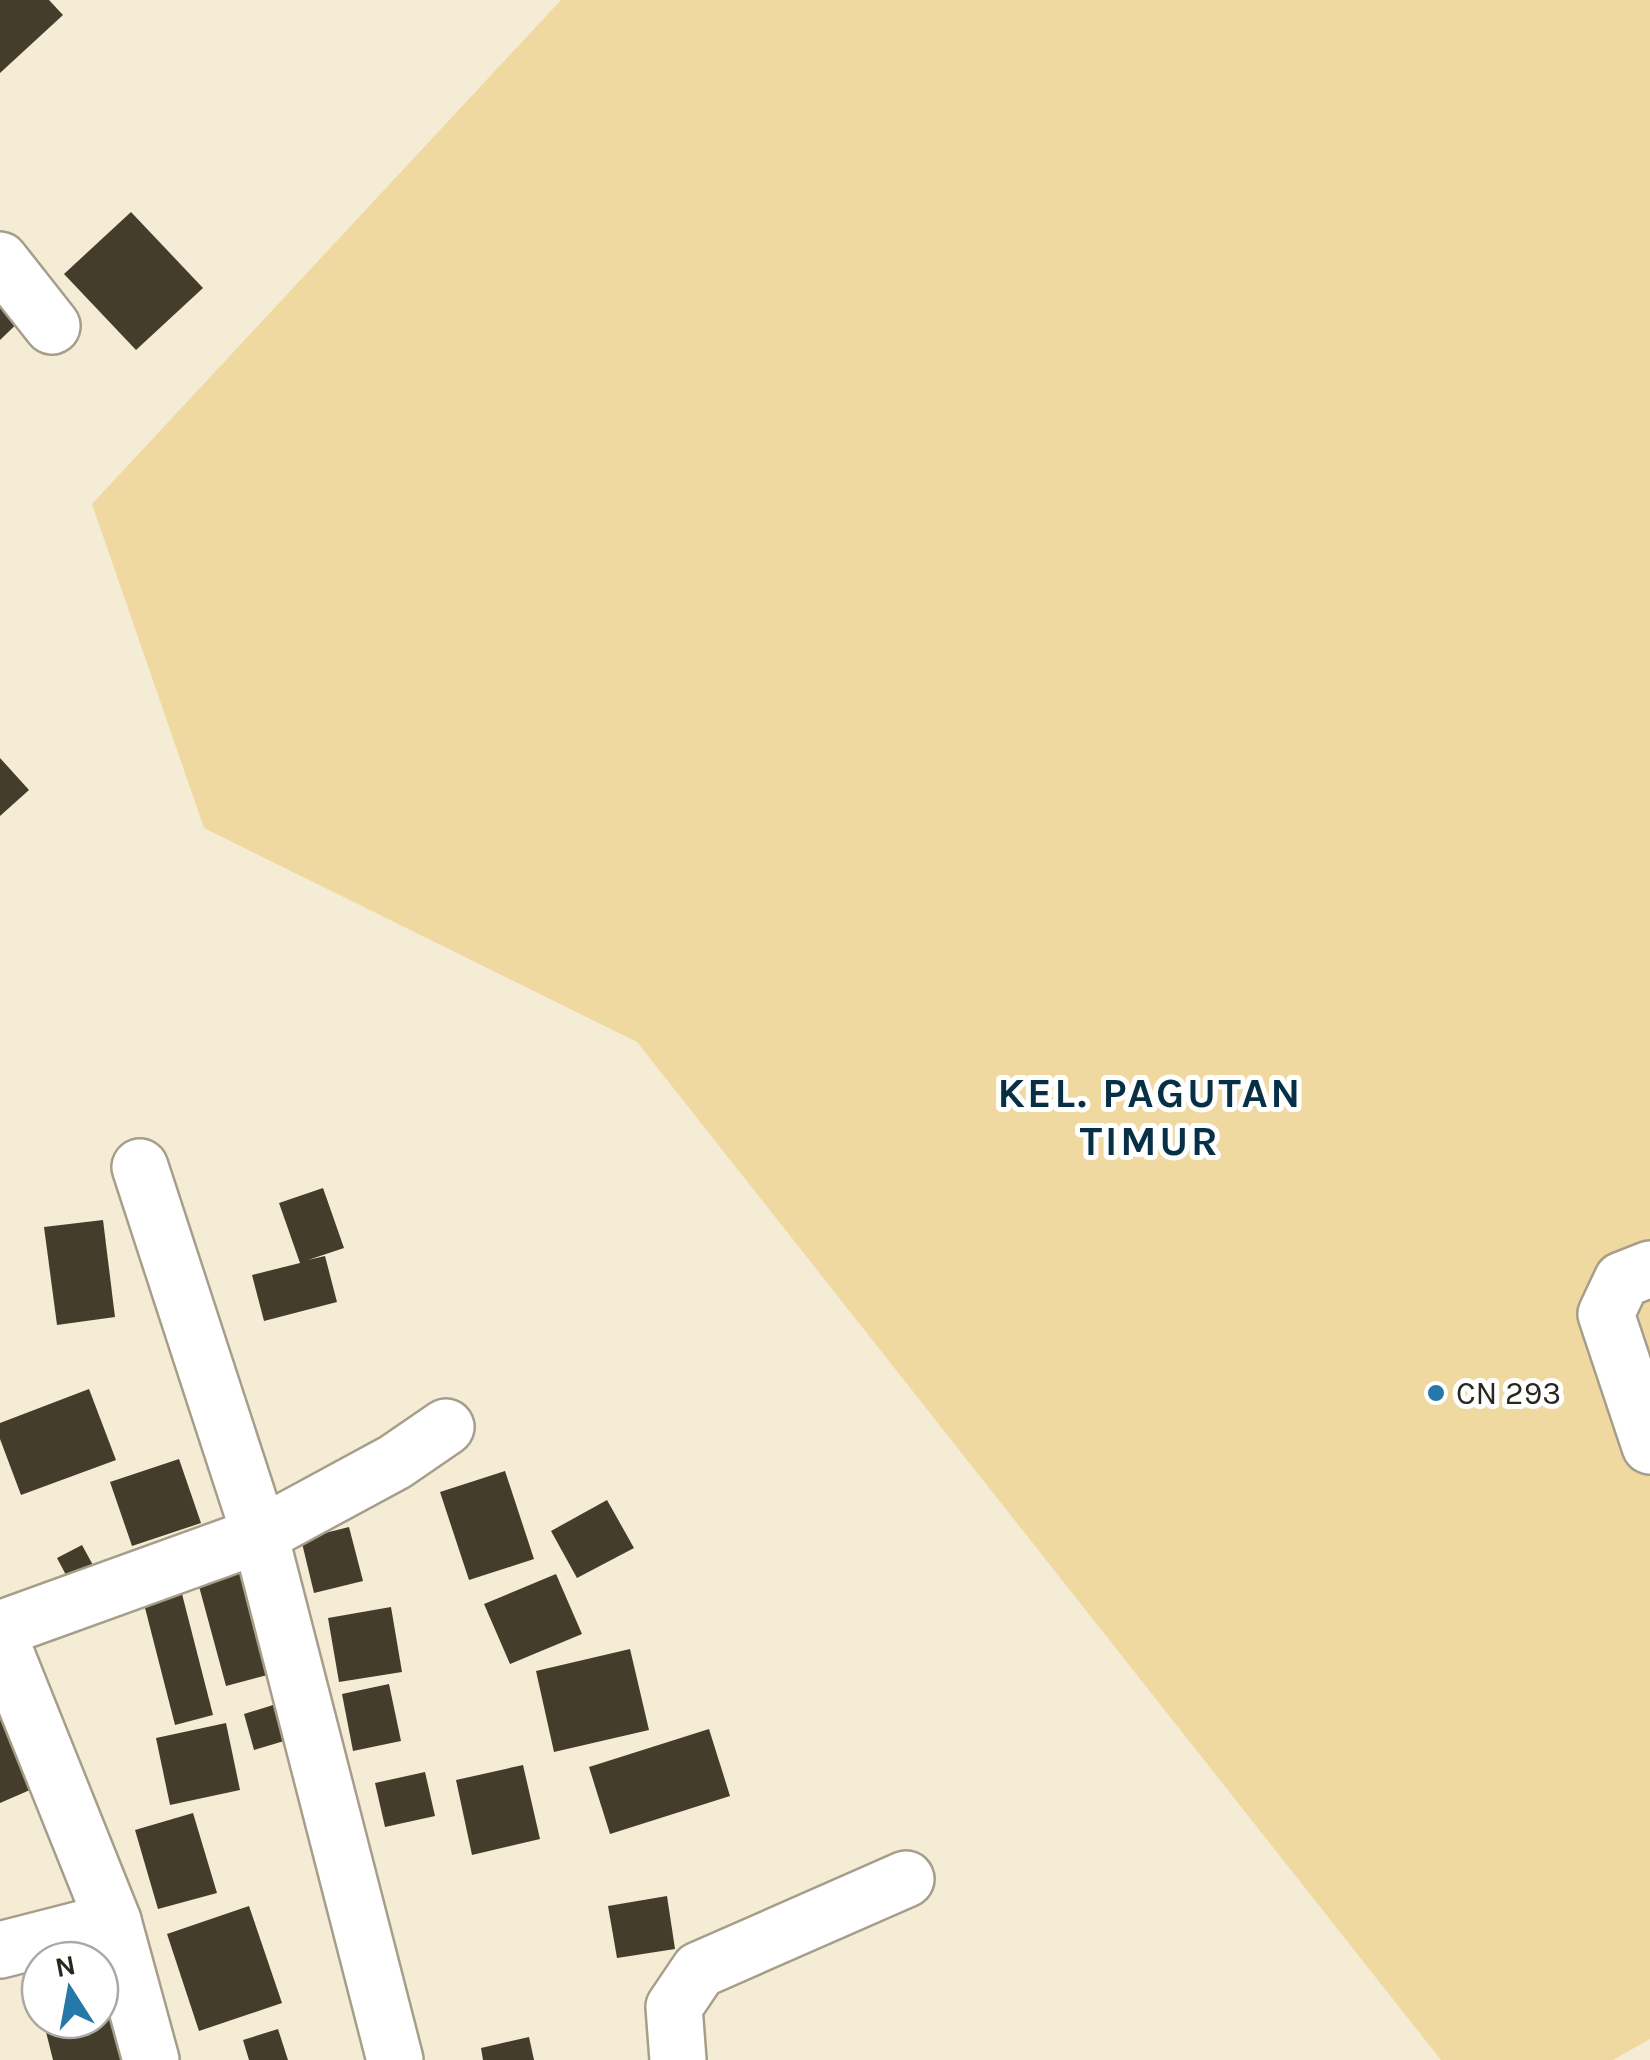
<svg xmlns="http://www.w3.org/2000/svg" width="1650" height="2060" font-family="Karla,sans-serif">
  <rect width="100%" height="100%" fill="#f5ecd6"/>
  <path fill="#efd9a0" d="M561 0H1650V2039L1613 2060H1441L637 1042 204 828 92 504Z"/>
  <g fill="#443d2b">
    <path d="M0 0H49L63 15 0 73Z"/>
    <path d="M131 212 203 288 136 350 64 274Z"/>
    <path d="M0 286 27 314 0 340Z"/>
    <path d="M0 758 29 790 0 816Z"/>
    <path d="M323 1188 344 1248 308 1260 325 1256 337 1302 264 1321 252 1275 300 1263 279 1203Z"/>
    <path d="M103 1220 115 1317 57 1325 44 1227Z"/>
    <path d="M89 1389 116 1460 21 1495 0 1439V1423Z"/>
    <path d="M179 1459 201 1523 132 1546 110 1482Z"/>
    <path d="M505 1471 534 1559 469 1580 440 1492Z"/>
    <path d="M607 1500 634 1548 577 1578 551 1531Z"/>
    <path d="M349 1527 363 1581 314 1593 301 1539Z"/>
    <path d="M82 1545 100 1578 75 1592 57 1558Z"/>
    <path d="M249 1565 279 1672 226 1686 197 1579Z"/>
    <path d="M556 1574 582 1634 510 1664 484 1604Z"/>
    <path d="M181 1590 213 1715 175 1725 143 1600Z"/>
    <path d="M391 1607 402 1672 339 1682 328 1618Z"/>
    <path d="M630 1649 649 1730 554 1752 536 1671Z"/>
    <path d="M389 1684 401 1741 353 1751 342 1694Z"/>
    <path d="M0 1693 46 1783 0 1803Z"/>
    <path d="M273 1705 284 1741 254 1750 244 1714Z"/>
    <path d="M226 1723 240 1790 170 1805 156 1738Z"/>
    <path d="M709 1729 730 1796 610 1834 589 1767Z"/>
    <path d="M523 1765 540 1839 472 1855 456 1780Z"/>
    <path d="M425 1772 435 1816 385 1827 375 1783Z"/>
    <path d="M193 1813 217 1893 158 1909 135 1830Z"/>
    <path d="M667 1896 675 1949 617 1958 608 1906Z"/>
    <path d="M249 1906 282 2003 199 2031 167 1934Z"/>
    <path d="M100 1973 134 2060H53L43 2020H100Z"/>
    <path d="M278 2029 288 2060H249L243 2040Z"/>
    <path d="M529 2037 534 2060H483L481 2048Z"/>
  </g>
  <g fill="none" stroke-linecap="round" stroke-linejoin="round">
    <g stroke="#a69e8a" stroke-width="60">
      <g id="minor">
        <path d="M0 260 52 326"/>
        <path d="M140 1167 260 1535 395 2060"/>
        <path d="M1650 1269 1622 1280 1606 1314 1650 1446"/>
        <path d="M0 1629 260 1535 395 1462 446 1427"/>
        <path d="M0 1639 113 1921 151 2060"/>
        <path d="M0 1950 113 1921"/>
        <path d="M678 2060 674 2007 699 1970 906 1879"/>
      </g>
    </g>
    <use href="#minor" stroke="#fff" stroke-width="55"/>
  </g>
  <circle fill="#2578a8" stroke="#fff" stroke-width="4" cx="1436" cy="1393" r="10"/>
  <g text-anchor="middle" stroke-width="10" stroke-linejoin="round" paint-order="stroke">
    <g font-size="32" fill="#2a271f" stroke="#fff" text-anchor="start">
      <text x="1456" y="1404">CN 293</text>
    </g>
    <g font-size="42" font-weight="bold" letter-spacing="2.5" fill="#072f46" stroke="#fff">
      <text x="1150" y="1107">KEL. PAGUTAN<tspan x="1150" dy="48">TIMUR</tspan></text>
    </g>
  </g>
  <g transform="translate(70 1990) rotate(349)"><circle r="48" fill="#ffffff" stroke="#aaa9a5" stroke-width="2.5"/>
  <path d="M0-8L18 38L0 25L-18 38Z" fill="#2578a8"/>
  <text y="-15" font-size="28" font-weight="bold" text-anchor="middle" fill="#2a271f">N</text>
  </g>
</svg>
